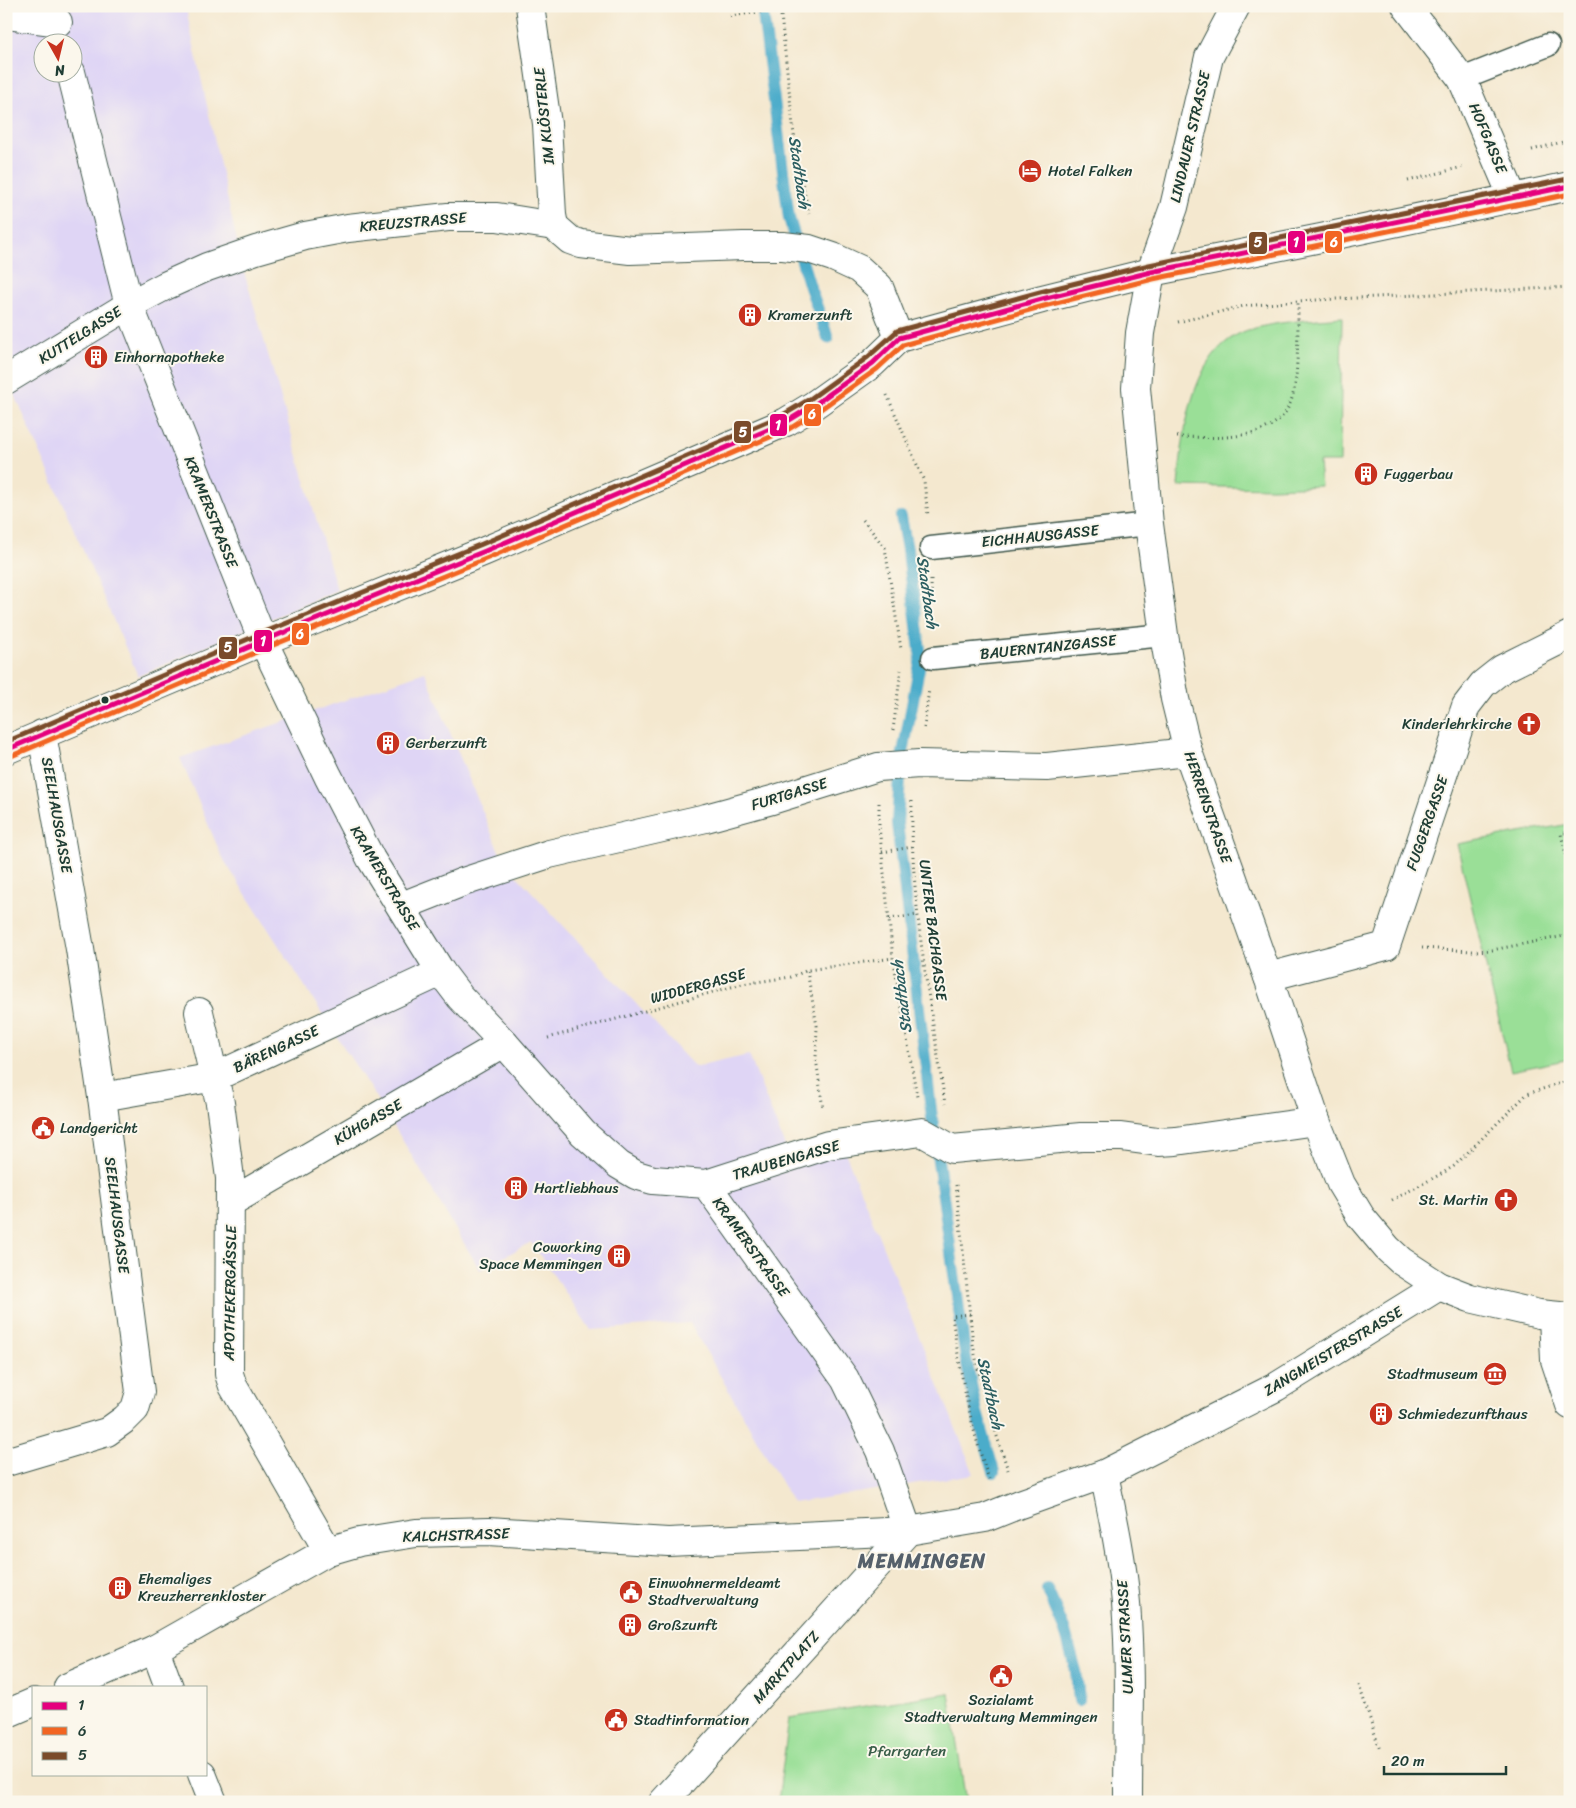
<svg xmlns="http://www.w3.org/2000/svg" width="1576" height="1808" font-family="Sriracha,sans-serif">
  <rect width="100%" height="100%" fill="#fbf7ec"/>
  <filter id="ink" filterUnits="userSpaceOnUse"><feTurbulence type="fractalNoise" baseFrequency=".02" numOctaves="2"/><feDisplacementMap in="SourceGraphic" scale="10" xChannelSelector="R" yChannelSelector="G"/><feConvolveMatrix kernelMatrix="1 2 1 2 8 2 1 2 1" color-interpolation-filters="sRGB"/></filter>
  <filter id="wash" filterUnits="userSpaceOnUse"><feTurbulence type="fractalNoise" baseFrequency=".0096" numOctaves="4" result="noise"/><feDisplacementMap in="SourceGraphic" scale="20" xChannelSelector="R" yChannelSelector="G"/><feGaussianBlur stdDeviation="1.12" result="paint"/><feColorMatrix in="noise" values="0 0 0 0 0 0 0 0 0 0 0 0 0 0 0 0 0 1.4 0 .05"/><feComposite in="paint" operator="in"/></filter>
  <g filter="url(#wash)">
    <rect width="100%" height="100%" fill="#f4e8cf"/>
    <g fill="#dfd5f5" fill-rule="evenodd">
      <path d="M6 6H191L187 14 242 265 337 590 138 676 11 386 6 371ZM42 42H72V72H42Z"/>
      <path d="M425 672 503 861 695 1067 749 1055 786 1149 845 1152 974 1474 793 1503 690 1323 591 1330 531 1242 480 1270 391 1121 222 857 180 758Z"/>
    </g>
    <g fill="#9adf97" stroke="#5c8e66">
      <path d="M1342 317 1340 462H1319L1321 486 1272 488 1178 486C1183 435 1190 349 1248 330 1278 321 1311 320 1342 317Z"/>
      <path d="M1570 824V1059L1511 1071 1457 844Z"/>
      <path d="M949 1693 966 1802H778L789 1718Z"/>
    </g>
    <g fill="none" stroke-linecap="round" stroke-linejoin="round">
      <g stroke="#4bacca" stroke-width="12">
        <path d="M762 6 789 218 810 287 828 338"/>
        <path d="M901 517 909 560 921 658 901 763 897 823 932 1118 966 1359 976 1409 994 1472"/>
        <path d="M1047 1589 1065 1631 1076 1671 1079 1700"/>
      </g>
    </g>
  </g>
  <g filter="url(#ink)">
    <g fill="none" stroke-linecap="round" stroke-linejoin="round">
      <g stroke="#3f574b" stroke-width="25">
        <g id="lane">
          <path d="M1462 79 1548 45"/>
          <path d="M931 548 1149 524"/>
          <path d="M933 658 1164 635"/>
        </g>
      </g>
      <g stroke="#3f574b" stroke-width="30">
        <g id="street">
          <path d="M530 6 547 124 552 215 554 226"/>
          <path d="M1236 6 1209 57 1174 207 1151 272 1140 333 1136 388 1149 524 1164 635 1175 699 1188 752 1268 977 1316 1121 1341 1184 1361 1217 1387 1248 1401 1261 1439 1286 1470 1298 1539 1314 1570 1317"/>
          <path d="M1406 6 1462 79 1513 198"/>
          <path d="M6 15 58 22"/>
          <path d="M71 72 129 305 263 641 328 776 371 859 441 972 460 997 504 1043 583 1133 619 1165 636 1175 653 1180 706 1184 845 1379 880 1451 908 1531 663 1802"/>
          <path d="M6 380 129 305 165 286 207 267 256 250 305 236 348 228 448 217H497L554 226 570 240 581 244 630 250 743 246H783L809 249 833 257 859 269 879 287 899 338"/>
          <path d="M6 750 263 641 485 551 786 422 814 405 873 363 899 338 1042 299 1151 272 1321 238 1570 186"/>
          <path d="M402 906 463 882 549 854 706 818 772 800 878 767 919 764 1047 767 1188 752"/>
          <path d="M1268 977 1386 946 1466 706 1483 684 1502 669 1570 635"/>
          <path d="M199 1012 220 1103 230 1178 229 1374 233 1386 328 1551"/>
          <path d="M102 1097 215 1077 441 972"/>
          <path d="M706 1184 828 1145 922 1132 952 1149 1081 1137H1121L1158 1142 1176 1141 1316 1121"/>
          <path d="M231 1202 504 1043"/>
          <path d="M1553 1317 1555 1360 1570 1405"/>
          <path d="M6 1462 107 1432 125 1419 135 1409 140 1392 102 1097 80 949 42 734"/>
          <path d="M1104 1474C1113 1517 1122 1559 1126 1603 1131 1669 1128 1735 1128 1802"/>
          <path d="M155 1649 169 1687"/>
          <path d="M68 1687 155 1649 328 1551 359 1542 416 1533 489 1531 668 1542 908 1531 985 1518 1020 1504 1104 1474 1276 1387 1439 1286"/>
          <path d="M6 1714 34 1702"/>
          <path d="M202 1774 213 1802"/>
        </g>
      </g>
      <g stroke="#3f574b" stroke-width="3" stroke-dasharray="1 4" stroke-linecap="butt">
        <path d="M780 6 796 154 809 214"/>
        <path d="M730 16 781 9"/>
        <path d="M1532 150 1570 140"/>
        <path d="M1408 181 1462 167"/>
        <path d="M1178 322 1244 306 1298 301 1570 287"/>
        <path d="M887 395 924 481 928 516"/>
        <path d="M1177 437C1198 437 1221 439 1242 435 1288 427 1295 404 1297 362 1298 342 1298 321 1298 301"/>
        <path d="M863 520 885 548 901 649"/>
        <path d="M931 580 932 626"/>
        <path d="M924 728 929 689"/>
        <path d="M893 730 901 670"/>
        <path d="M912 801C910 903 931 1004 945 1104"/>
        <path d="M879 803V826L893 958 917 1097"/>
        <path d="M1570 832 1561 834 1570 871"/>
        <path d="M882 852 912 847"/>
        <path d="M889 919 917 915"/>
        <path d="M1422 948 1472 951 1492 950 1570 935"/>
        <path d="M807 971 817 1026 816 1058 823 1109"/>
        <path d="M548 1038 742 984 791 977 808 970 893 958"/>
        <path d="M956 1185 973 1344C981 1387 994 1428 1008 1470"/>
        <path d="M1392 1200 1443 1173 1454 1166 1527 1094 1570 1080"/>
        <path d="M970 1314 952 1316C960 1371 970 1426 989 1479"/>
        <path d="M1359 1685 1380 1750"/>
      </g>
      <use href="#lane" stroke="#fff" stroke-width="22"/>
      <use href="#street" stroke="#fff" stroke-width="28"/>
      <g stroke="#fbf7ec" stroke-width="9">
        <path id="bus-1" d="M6 750 263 641 485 551 786 422 814 405 873 363 899 338 1042 299 1151 272 1570 186"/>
      </g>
      <g stroke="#fbf7ec" stroke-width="9">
        <path id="bus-2" d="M9 757 266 648 488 558 789 429 818 411 877 369 903 345 1044 306 1153 279 1570 194"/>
      </g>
      <g stroke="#fbf7ec" stroke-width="9">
        <path id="bus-3" d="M6 742 260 634 482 544 783 415 810 399 868 357 897 331 1040 292 1149 265 1568 179"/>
      </g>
      <use href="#bus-1" stroke="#e5007d" stroke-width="5"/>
      <use href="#bus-2" stroke="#f26522" stroke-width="5"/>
      <use href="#bus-3" stroke="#7a4b2a" stroke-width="5"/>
    </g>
  </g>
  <defs>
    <g id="hotel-disc" transform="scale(1.25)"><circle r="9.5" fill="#c8321e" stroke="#fbf7ec"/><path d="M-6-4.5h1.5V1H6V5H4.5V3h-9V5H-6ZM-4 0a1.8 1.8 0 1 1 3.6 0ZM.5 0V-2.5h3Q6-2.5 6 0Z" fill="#fff"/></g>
    <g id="building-disc" transform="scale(1.25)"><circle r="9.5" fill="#c8321e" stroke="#fbf7ec"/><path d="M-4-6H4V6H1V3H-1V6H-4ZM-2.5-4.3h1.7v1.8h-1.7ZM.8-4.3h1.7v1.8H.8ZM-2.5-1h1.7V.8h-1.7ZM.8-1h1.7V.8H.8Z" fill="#fff"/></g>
    <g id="church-disc" transform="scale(1.25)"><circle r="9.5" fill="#c8321e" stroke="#fbf7ec"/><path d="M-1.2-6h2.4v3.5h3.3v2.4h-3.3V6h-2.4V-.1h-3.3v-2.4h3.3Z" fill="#fff"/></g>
    <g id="civic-disc" transform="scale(1.25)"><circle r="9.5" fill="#c8321e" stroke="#fbf7ec"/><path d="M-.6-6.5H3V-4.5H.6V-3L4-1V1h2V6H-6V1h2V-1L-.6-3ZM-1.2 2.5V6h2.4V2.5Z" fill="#fff"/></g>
    <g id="museum-disc" transform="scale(1.25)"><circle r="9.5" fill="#c8321e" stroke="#fbf7ec"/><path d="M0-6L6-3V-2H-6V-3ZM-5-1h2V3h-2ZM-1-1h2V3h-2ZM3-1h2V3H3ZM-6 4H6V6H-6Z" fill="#fff"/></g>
  </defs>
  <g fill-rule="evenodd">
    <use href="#hotel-disc" x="1030" y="171"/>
    <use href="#building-disc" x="750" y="315"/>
    <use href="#building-disc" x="96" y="357"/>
    <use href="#building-disc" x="1366" y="474"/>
    <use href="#church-disc" x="1529" y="724"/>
    <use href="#building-disc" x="388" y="743"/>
    <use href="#civic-disc" x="43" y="1128"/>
    <use href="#building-disc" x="516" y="1188"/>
    <use href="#church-disc" x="1506" y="1200"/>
    <use href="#building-disc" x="619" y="1256"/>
    <use href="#museum-disc" x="1495" y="1374"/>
    <use href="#building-disc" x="1381" y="1414"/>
    <use href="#building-disc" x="120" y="1588"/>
    <use href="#civic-disc" x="631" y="1592"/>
    <use href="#building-disc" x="630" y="1625"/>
    <use href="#civic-disc" x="1001" y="1676"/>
    <use href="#civic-disc" x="616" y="1720"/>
  </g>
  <circle fill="#1f3d34" stroke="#fbf7ec" stroke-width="2" cx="105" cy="700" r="4.5"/>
  <g text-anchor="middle" stroke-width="4" stroke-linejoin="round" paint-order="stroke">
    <g font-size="15" fill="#1f3d34" stroke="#fbf7ec">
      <text transform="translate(544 116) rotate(-96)" y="5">IM KLÖSTERLE</text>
      <text transform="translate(1190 137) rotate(-77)" y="5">LINDAUER STRASSE</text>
      <text transform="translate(1488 138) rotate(67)" y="5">HOFGASSE</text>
      <text transform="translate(413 222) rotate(-5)" y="5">KREUZSTRASSE</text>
      <text transform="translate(80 335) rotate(-32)" y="5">KUTTELGASSE</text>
      <text transform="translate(211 512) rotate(68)" y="5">KRAMERSTRASSE</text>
      <text transform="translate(1040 536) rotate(-6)" y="5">EICHHAUSGASSE</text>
      <text transform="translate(1048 647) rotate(-6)" y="5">BAUERNTANZGASSE</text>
      <text transform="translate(789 794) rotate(-17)" y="5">FURTGASSE</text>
      <text transform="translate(1208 807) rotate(71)" y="5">HERRENSTRASSE</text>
      <text transform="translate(57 815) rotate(80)" y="5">SEELHAUSGASSE</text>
      <text transform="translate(1427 823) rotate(-71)" y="5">FUGGERGASSE</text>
      <text transform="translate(385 878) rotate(59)" y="5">KRAMERSTRASSE</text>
      <text transform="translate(933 930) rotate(83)" y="5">UNTERE BACHGASSE</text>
      <text transform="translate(698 986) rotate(-15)" y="5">WIDDERGASSE</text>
      <text transform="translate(276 1049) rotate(-25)" y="5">BÄRENGASSE</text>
      <text transform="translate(368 1122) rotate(-30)" y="5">KÜHGASSE</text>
      <text transform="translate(786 1160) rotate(-16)" y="5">TRAUBENGASSE</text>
      <text transform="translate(117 1215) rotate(83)" y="5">SEELHAUSGASSE</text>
      <text transform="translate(751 1247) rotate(54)" y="5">KRAMERSTRASSE</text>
      <text transform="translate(230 1293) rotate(-89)" y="5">APOTHEKERGÄSSLE</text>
      <text transform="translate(1333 1351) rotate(-31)" y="5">ZANGMEISTERSTRASSE</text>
      <text transform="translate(456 1535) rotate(-2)" y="5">KALCHSTRASSE</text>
      <text transform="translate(1125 1637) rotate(-93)" y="5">ULMER STRASSE</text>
      <text transform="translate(786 1667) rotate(-48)" y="5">MARKTPLATZ</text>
    </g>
    <g font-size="15" fill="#1f3d34" stroke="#fbf7ec" text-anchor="start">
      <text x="1048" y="176">Hotel Falken</text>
      <text x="768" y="320">Kramerzunft</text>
      <text x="114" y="362">Einhornapotheke</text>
      <text x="1384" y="479">Fuggerbau</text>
      <text x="1512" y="729" text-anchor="end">Kinderlehrkirche</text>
      <text x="406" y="748">Gerberzunft</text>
      <text x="60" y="1133">Landgericht</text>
      <text x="534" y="1193">Hartliebhaus</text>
      <text x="1488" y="1205" text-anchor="end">St. Martin</text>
      <text x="602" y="1252" text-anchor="end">Coworking<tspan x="602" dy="17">Space Memmingen</tspan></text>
      <text x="1478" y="1379" text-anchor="end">Stadtmuseum</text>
      <text x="1398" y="1419">Schmiedezunfthaus</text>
      <text x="138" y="1584">Ehemaliges<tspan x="138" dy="17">Kreuzherrenkloster</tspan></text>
      <text x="648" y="1588">Einwohnermeldeamt<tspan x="648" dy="17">Stadtverwaltung</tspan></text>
      <text x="648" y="1630">Großzunft</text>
      <text x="1001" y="1705" text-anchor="middle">Sozialamt<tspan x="1001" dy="17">Stadtverwaltung Memmingen</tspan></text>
      <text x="634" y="1725">Stadtinformation</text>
    </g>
    <g font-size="15" fill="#385d48" stroke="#fbf7ec">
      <text x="907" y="1756">Pfarrgarten</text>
    </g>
    <g font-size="16" font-style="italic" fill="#2c5e61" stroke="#fbf7ec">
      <text transform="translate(800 172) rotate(82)" y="6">Stadtbach</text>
      <text transform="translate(928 592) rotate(82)" y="6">Stadtbach</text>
      <text transform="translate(901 997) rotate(-97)" y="6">Stadtbach</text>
      <text transform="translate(991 1393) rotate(78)" y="6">Stadtbach</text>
    </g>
    <g font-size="20" font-weight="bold" letter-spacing="1" fill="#55606b" stroke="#fbf7ec">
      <text x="922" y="1568">MEMMINGEN</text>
    </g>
  </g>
  <g stroke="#fbf7ec" stroke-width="2">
    <rect x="1287" y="230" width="19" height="24" rx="5" fill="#e5007d"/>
    <rect x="1324" y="230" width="19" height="24" rx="5" fill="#f26522"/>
    <rect x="1248" y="231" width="20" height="24" rx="5" fill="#7a4b2a"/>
    <rect x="803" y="403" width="19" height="24" rx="5" fill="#f26522"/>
    <rect x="769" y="413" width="19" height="24" rx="5" fill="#e5007d"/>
    <rect x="733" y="420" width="19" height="24" rx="5" fill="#7a4b2a"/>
    <rect x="291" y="622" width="19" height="24" rx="5" fill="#f26522"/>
    <rect x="253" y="629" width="20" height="24" rx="5" fill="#e5007d"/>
    <rect x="218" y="636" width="20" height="24" rx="5" fill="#7a4b2a"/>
  </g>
  <g font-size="14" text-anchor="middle" font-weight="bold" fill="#fff">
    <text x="1296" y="247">1</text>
    <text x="1334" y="247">6</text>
    <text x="1258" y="247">5</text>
    <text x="812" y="419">6</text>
    <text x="778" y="430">1</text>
    <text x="743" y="437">5</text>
    <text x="300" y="639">6</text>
    <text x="263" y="646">1</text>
    <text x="228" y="652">5</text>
  </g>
  <rect width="1576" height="1808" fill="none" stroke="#fbf7ec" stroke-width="25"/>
  <rect x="32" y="1686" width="175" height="90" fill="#fbf7ec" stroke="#a3ada2"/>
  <rect x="42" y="1702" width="25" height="8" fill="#e5007d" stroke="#a3ada2"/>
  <text x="78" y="1710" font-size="15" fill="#1f3d34">1</text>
  <rect x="42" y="1727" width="25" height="8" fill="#f26522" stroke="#a3ada2"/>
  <text x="78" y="1736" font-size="15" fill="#1f3d34">6</text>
  <rect x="42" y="1752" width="25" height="8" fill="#7a4b2a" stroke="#a3ada2"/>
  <text x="78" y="1760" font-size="15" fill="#1f3d34">5</text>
  <g transform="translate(58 58) rotate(172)"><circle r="24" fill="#fbf7ec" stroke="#a3ada2"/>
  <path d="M0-4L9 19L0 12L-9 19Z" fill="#c8321e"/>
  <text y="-8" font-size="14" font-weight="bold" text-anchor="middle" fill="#1f3d34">N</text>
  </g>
  <path d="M1384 1766v8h122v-8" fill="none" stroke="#1f3d34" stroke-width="2.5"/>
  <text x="1391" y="1766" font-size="15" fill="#1f3d34" stroke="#fbf7ec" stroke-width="4" paint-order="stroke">20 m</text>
</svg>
